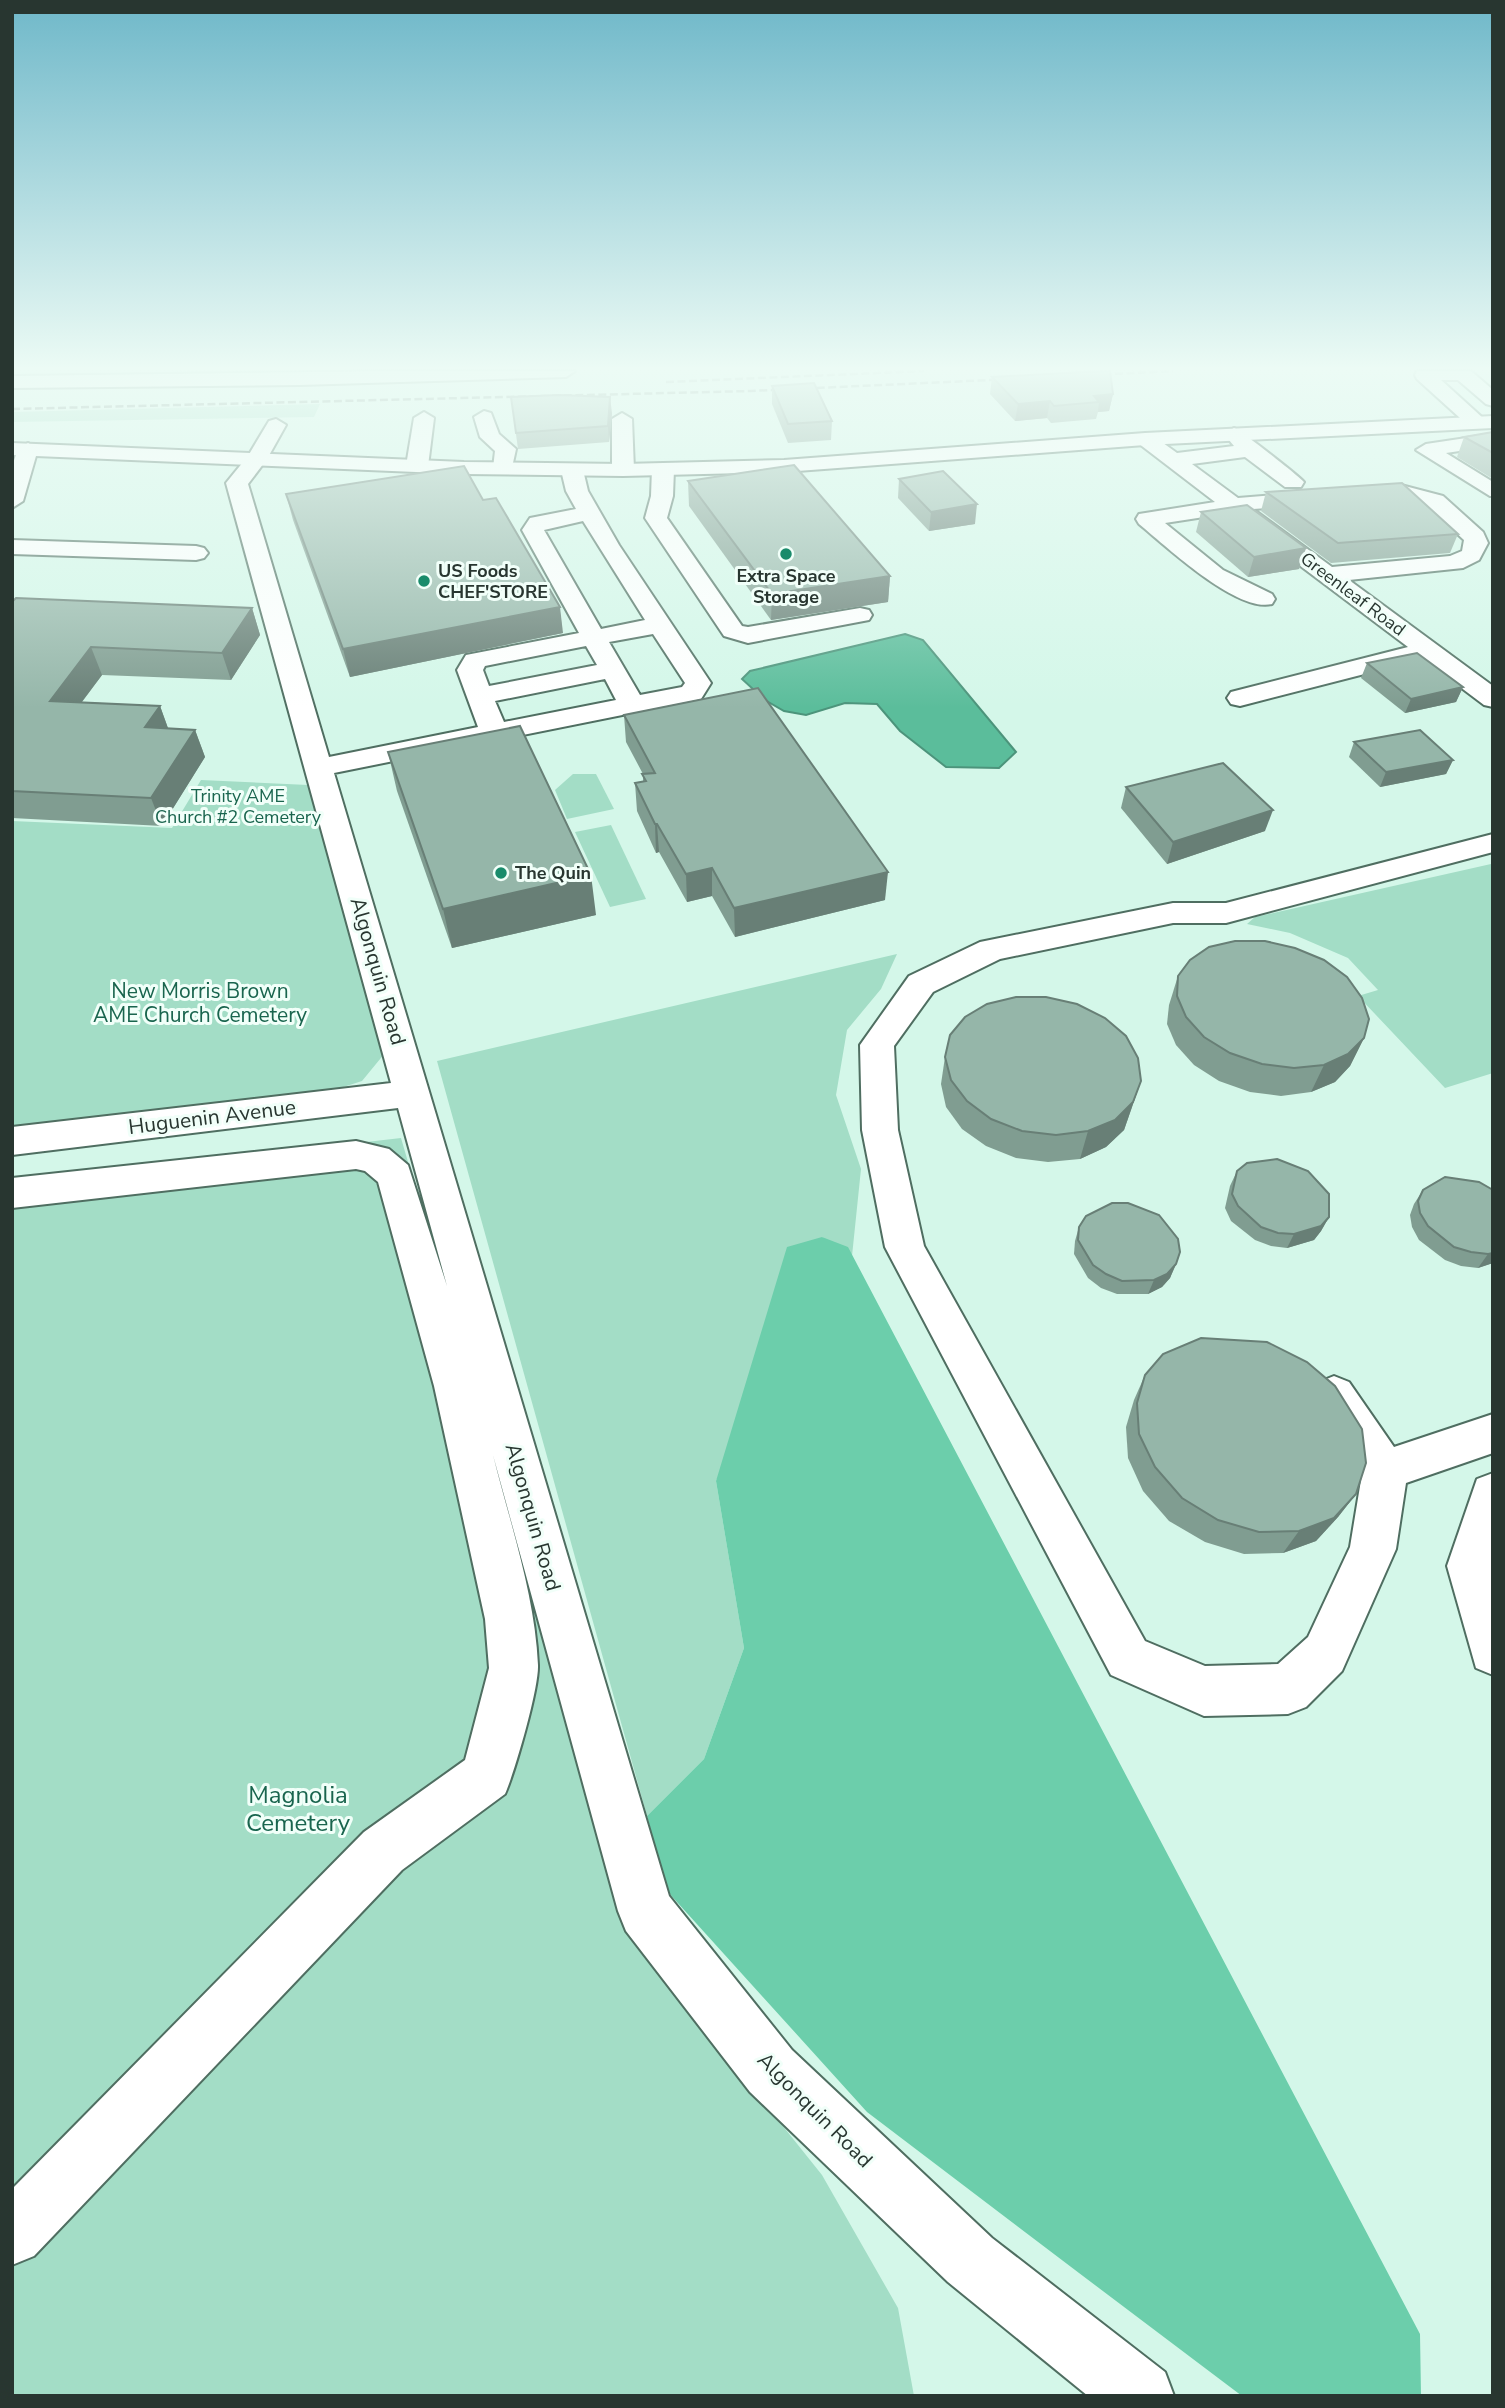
<svg xmlns="http://www.w3.org/2000/svg" width="1505" height="2408" font-family="'Nunito Sans',sans-serif">
  <rect width="100%" height="100%" fill="#d4f7e9"/>
  <g fill="#a3ddc6">
    <path d="M320 404 314 417 12 422V412Z"/>
    <path d="M573 774H596L614 809 567 819 555 790Z"/>
    <path d="M201 780 308 785 325 835 385 1053 362 1081 334 1090 12 1128V821L172 828Z"/>
    <path d="M611 825 646 899 610 907 575 832Z"/>
    <path d="M1491 864 1493 1073 1445 1088 1358 996 1378 990 1348 958 1290 933 1247 924 1255 917Z"/>
    <path d="M897 954 881 989 847 1030 836 1095 861 1169 852 1256 822 1237 716 1481 744 1648 704 1759 647 1816 437 1061Z"/>
    <path d="M401 1138 631 1926 699 2021 822 2175 898 2308 914 2396H12V1183Z"/>
  </g>
  <path fill="#6cceab" d="M822 1237 848 1247 1420 2334 1421 2396H1242L1079 2273 867 2112 667 1891 647 1816 704 1759 744 1648 716 1481 787 1247Z"/>
  <path fill="#5bbd9b" stroke="#4c947b" stroke-width="2" d="M905 634 923 640 1016 752 999 768 946 767 900 731 877 704 845 703 806 715 784 711 765 700 742 679 750 671Z"/>
  <g fill="none" stroke-linecap="round" stroke-linejoin="round">
    <g stroke="#4f6e61" stroke-width="4">
      <g id="minor">
        <path d="M1417 371H1471L1493 390V406L1486 404 1458 380H1441L1484 419 1487 423 1484 427H1470L1417 379 1415 375Z"/>
        <path d="M484 411 491 413 499 434 516 449 511 472H497L493 468 495 451 480 437 474 417Z"/>
        <path d="M424 412 434 418 428 466 417 472 406 466 414 418Z"/>
        <path d="M622 413 632 419 634 470 623 476 612 470V419Z"/>
        <path d="M276 419 286 425 267 459 248 484 329 757 478 727 457 670 466 655 579 633 522 530 530 518 576 509 566 491 561 470 572 464 583 470 588 491 619 545 711 683 701 699 692 701 334 773 669 1896 792 2050 992 2238 1165 2372 1174 2396H1088L948 2282 750 2092 626 1931 618 1911 493 1455C510 1523 535 1595 538 1665 539 1688 515 1771 505 1794L402 1870 34 2256 12 2265V2189L364 1832 465 1760 489 1668 485 1619 434 1386 378 1182 365 1171 356 1169 12 1208V1178L356 1141 389 1149 408 1165 447 1286 398 1108 12 1155V1127L391 1083 226 483 248 456 269 421ZM583 521 645 620 601 629 544 530ZM653 634 685 683 682 687 640 695 609 642ZM586 646 597 665 489 686 483 670 485 666ZM605 679 616 700 504 722 495 701Z"/>
        <path d="M1234 428C1239 429 1299 476 1304 482L1301 487H1285L1245 457 1192 464 1238 498 1401 485 1443 496 1483 532 1488 543 1479 560 1463 568 1349 580 1493 686V707L1484 705 1423 659 1240 706 1231 704 1227 698 1231 692 1408 647 1230 513 1165 523 1223 570 1272 594 1275 599 1272 604C1237 613 1166 546 1139 524L1136 519 1139 514 1215 502 1138 443 1135 439 1138 435H1152L1177 453 1234 446 1224 434ZM1401 499 1427 506 1464 540 1462 551 1450 556 1332 567 1253 509Z"/>
        <path d="M1493 434V446L1446 453 1493 482V496H1490L1416 450 1426 444Z"/>
        <path d="M28 443 38 449 23 501 12 508V466L18 449Z"/>
        <path d="M663 463 674 469 673 496 667 518 742 626 748 627 860 608 869 610 872 615 869 620 748 643 724 636 645 518 651 496 652 469Z"/>
        <path d="M12 540 196 546 204 548 208 553 204 558 196 560 12 554Z"/>
        <path d="M1493 834V852L1226 923H1173L1000 959 933 992 894 1046 898 1130 924 1246 1145 1641 1205 1666 1278 1664 1308 1637 1350 1547 1362 1474 1312 1395 1319 1382 1334 1376 1349 1382 1394 1447 1493 1414V1453L1406 1483 1396 1549 1342 1671 1306 1707 1288 1714 1204 1716 1111 1675 885 1247 862 1130 860 1045 909 976 980 942 1173 903H1226Z"/>
        <path d="M1493 1473V1675L1476 1668 1447 1566 1477 1479Z"/>
      </g>
    </g>
    <g stroke="#4f6e61" stroke-width="4">
      <g id="major">
        <path d="M382 371H575L566 377 299 385 12 388V376Z"/>
        <path d="M1493 416V428L1145 445 784 472 623 476 464 474 12 455V443L464 462 623 464 784 460 1145 433Z"/>
      </g>
    </g>
    <use href="#minor" fill="#fff" fill-rule="evenodd"/>
    <use href="#major" fill="#fff" fill-rule="evenodd"/>
    <g stroke="#657b72" stroke-width="2.5" stroke-dasharray="8 3.5" stroke-linecap="butt">
      <path d="M1092 375 1173 371"/>
      <path d="M666 382 924 371"/>
      <path d="M12 409 750 391 1012 379"/>
    </g>
  </g>
  <g fill="#809d91">
    <path d="M992 377 1113 394 1109 411 1098 412 1096 419 1051 423 1047 418 1015 421 990 394Z"/>
    <path d="M772 386 832 421 831 440 788 443 772 404Z"/>
    <path d="M511 397 612 413 609 442 518 449Z"/>
    <path d="M1493 432V479L1457 457 1464 437Z"/>
    <path d="M899 479 975 524 929 531 898 498Z"/>
    <path d="M688 481 890 576 888 602 771 620 689 506Z"/>
    <path d="M1266 492 1458 534 1450 553 1331 563 1261 511Z"/>
    <path d="M286 494 483 500 563 633 350 677 293 520Z"/>
    <path d="M1201 512 1306 548 1299 569 1248 577 1196 532Z"/>
    <path d="M12 602 252 608 260 635 231 680 102 675 82 702 160 706 168 728 195 730 205 757 162 826 12 818Z"/>
    <path d="M1367 663 1463 687 1456 702 1405 713 1361 678Z"/>
    <path d="M624 715 885 900 735 937 712 896 687 902 659 852 656 853 637 811 635 783 643 782V774L626 742Z"/>
    <path d="M1354 742 1453 760 1446 774 1380 787 1349 757Z"/>
    <path d="M388 752 596 915 452 948 397 791Z"/>
    <path d="M1126 787 1265 831 1167 864 1121 808Z"/>
    <path d="M1178 976 1364 1038 1350 1066 1335 1082 1311 1092 1281 1096 1250 1092 1219 1081 1194 1065 1176 1045 1167 1024 1169 1005Z"/>
    <path d="M945 1057 1141 1081 1124 1130 1106 1147 1080 1159 1048 1162 1016 1158 986 1146 962 1129 946 1107 941 1084Z"/>
    <path d="M1237 1171 1329 1217 1321 1231 1314 1240 1287 1248 1271 1246 1255 1240 1231 1221 1225 1208 1230 1186Z"/>
    <path d="M1423 1190H1493V1263L1478 1268 1461 1266 1445 1260 1419 1240 1412 1227 1410 1215 1414 1204Z"/>
    <path d="M1079 1227 1176 1264 1170 1278 1162 1287 1148 1294H1117L1101 1288 1088 1278 1074 1254 1075 1241Z"/>
    <path d="M1145 1375 1356 1494 1338 1517 1316 1541 1283 1553 1244 1554 1205 1542 1169 1521 1143 1491 1128 1458 1126 1427 1134 1400Z"/>
  </g>
  <g fill="#687f76">
    <path d="M1113 394 1109 411 1098 412 1099 402 1094 396Z"/>
    <path d="M610 397 612 413 609 442 608 426Z"/>
    <path d="M1050 401 1047 418 1015 421 1018 404Z"/>
    <path d="M977 504 975 524 929 531 931 512Z"/>
    <path d="M1306 548 1299 569 1248 577 1254 557Z"/>
    <path d="M890 576 888 602 771 620 772 594Z"/>
    <path d="M560 607 563 633 350 677 343 649Z"/>
    <path d="M252 608 260 635 231 680 222 653Z"/>
    <path d="M91 647 102 675 62 728 50 701Z"/>
    <path d="M1463 687 1456 702 1405 713 1411 699Z"/>
    <path d="M160 706 170 734 145 727Z"/>
    <path d="M195 730 205 757 162 826 151 798Z"/>
    <path d="M1453 760 1446 774 1380 787 1386 772Z"/>
    <path d="M1273 810 1265 831 1167 864 1173 842Z"/>
    <path d="M655 824H657L659 852 656 853Z"/>
    <path d="M712 868V896L687 902 686 874Z"/>
    <path d="M888 872 885 900 735 937 734 908Z"/>
    <path d="M591 875 596 915 452 948 443 909Z"/>
    <path d="M1364 1038 1350 1066 1335 1082 1311 1092 1324 1065Z"/>
    <path d="M1141 1081 1124 1130 1106 1147 1080 1159 1088 1131Z"/>
    <path d="M1329 1217 1321 1231 1314 1240 1287 1248 1294 1234Z"/>
    <path d="M1493 1253V1263L1478 1268 1488 1254Z"/>
    <path d="M1176 1264 1170 1278 1162 1287 1148 1294 1154 1280Z"/>
    <path d="M1356 1494 1338 1517 1316 1541 1283 1553 1299 1531Z"/>
  </g>
  <g fill="#95b6a9" stroke="#687f76" stroke-width="2">
    <path d="M1102 371H1110L1113 394 1094 396 1099 402 1054 406 1050 401 1018 404 992 377Z"/>
    <path d="M814 383 832 421 788 424 772 386Z"/>
    <path d="M559 395 610 397 608 426 516 433 511 397Z"/>
    <path d="M1493 432V453L1464 437Z"/>
    <path d="M794 465 890 576 772 594 688 481Z"/>
    <path d="M464 466 483 500 496 498 560 607 343 649 286 494Z"/>
    <path d="M943 471 977 504 931 512 899 479Z"/>
    <path d="M1402 483 1458 534 1338 543 1266 492Z"/>
    <path d="M1247 505 1306 548 1254 557 1201 512Z"/>
    <path d="M16 598 252 608 222 653 91 647 50 701 160 706 145 727 195 730 151 798 12 791V602Z"/>
    <path d="M1417 653 1463 687 1411 699 1367 663Z"/>
    <path d="M758 688 888 872 734 908 712 868 686 874 657 824H655L635 783 646 781 642 774 655 773 624 715Z"/>
    <path d="M520 726 591 875 443 909 388 752Z"/>
    <path d="M1420 730 1453 760 1386 772 1354 742Z"/>
    <path d="M1223 763 1273 810 1173 842 1126 787Z"/>
    <path d="M1235 941H1265L1295 948 1324 960 1347 977 1362 998 1369 1019 1364 1038 1348 1054 1324 1065 1294 1068 1262 1064 1230 1053 1204 1037 1186 1017 1177 996 1178 976 1190 960 1209 947Z"/>
    <path d="M1016 997H1046L1077 1004 1105 1018 1126 1036 1138 1058 1141 1081 1133 1102 1115 1120 1088 1131 1056 1135 1022 1131 991 1119 967 1101 951 1080 945 1057 950 1035 965 1017 987 1004Z"/>
    <path d="M1277 1159 1308 1171 1329 1194V1217L1321 1226 1294 1234 1278 1233 1261 1227 1238 1206 1232 1194 1237 1171 1247 1163Z"/>
    <path d="M1445 1177 1479 1182 1493 1190V1253L1488 1254 1471 1252 1454 1247 1428 1226 1420 1213 1418 1201 1423 1190Z"/>
    <path d="M1112 1203H1128L1159 1215 1178 1239 1180 1252 1176 1264 1167 1274 1154 1280 1122 1281 1106 1274 1093 1265 1078 1240 1079 1227 1086 1216Z"/>
    <path d="M1201 1338 1267 1342 1307 1362 1335 1386 1362 1429 1366 1463 1356 1494 1334 1518 1299 1531 1259 1532 1218 1520 1182 1498 1155 1467 1139 1434 1137 1403 1145 1375 1163 1354Z"/>
  </g>
  <linearGradient id="sky" x2="0" y2="1"><stop stop-color="#6fb8c9"/><stop offset="0.52" stop-color="#ecfbf5"/><stop offset="1" stop-color="#ecfbf5" stop-opacity="0"/></linearGradient>
  <rect width="1505" height="708" fill="url(#sky)"/>
  <g fill="#198b6b" stroke="#f1fff9" stroke-width="2.5">
    <circle cx="786" cy="554" r="7"/>
    <circle cx="424" cy="581" r="7"/>
    <circle cx="501" cy="873" r="7"/>
  </g>
  <g text-anchor="middle" stroke-width="6" stroke-linejoin="round" paint-order="stroke">
    <g font-size="18" font-weight="bold" fill="#283630" stroke="#f1fff9" text-anchor="start">
      <text x="438" y="577">US Foods<tspan x="438" dy="21">CHEF'STORE</tspan></text>
      <text x="786" y="582" text-anchor="middle">Extra Space<tspan x="786" dy="21">Storage</tspan></text>
      <text x="515" y="879">The Quin</text>
    </g>
    <g font-size="18" fill="#283630" stroke="#f1fff9">
      <text transform="translate(1353 594) rotate(37)" y="6">Greenleaf Road</text>
    </g>
    <g font-size="18" fill="#19654e" stroke="#f1fff9">
      <text x="238" y="802">Trinity AME<tspan x="238" dy="21">Church #2 Cemetery</tspan></text>
    </g>
    <g font-size="21" fill="#283630" stroke="#f1fff9">
      <text transform="translate(378 971) rotate(74)" y="7">Algonquin Road</text>
      <text transform="translate(212 1117) rotate(-7)" y="7">Huguenin Avenue</text>
      <text transform="translate(533 1517) rotate(74)" y="7">Algonquin Road</text>
      <text transform="translate(815 2110) rotate(45)" y="7">Algonquin Road</text>
    </g>
    <g font-size="21" fill="#19654e" stroke="#f1fff9">
      <text x="200" y="998">New Morris Brown<tspan x="200" dy="24">AME Church Cemetery</tspan></text>
    </g>
    <g font-size="24" fill="#19654e" stroke="#f1fff9">
      <text x="298" y="1803">Magnolia<tspan x="298" dy="28">Cemetery</tspan></text>
    </g>
  </g>
  <rect width="1505" height="2408" fill="none" stroke="#283630" stroke-width="28"/>
</svg>
